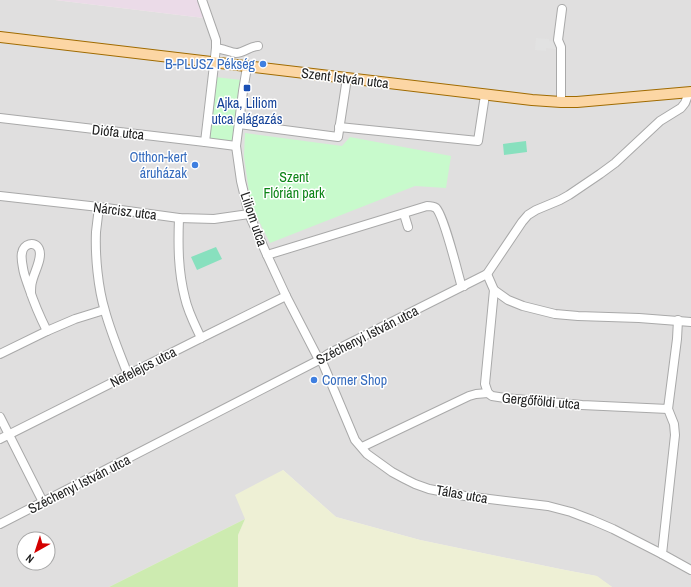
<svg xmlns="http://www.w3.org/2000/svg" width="691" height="587" font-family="'Archivo Narrow',sans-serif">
  <rect width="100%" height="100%" fill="#f2efe9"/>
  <path fill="#e0dfdf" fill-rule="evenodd" d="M0 0H55L204 18 202 0H691V587H612L596 576 560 569 420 540 336 517 283 470 245 519 109 587H0ZM24 539H48V563H24Z"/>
  <path fill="#ebdbe8" d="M55 0H202L204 18Z"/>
  <path fill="#eef0d5" d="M283 470 336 517 420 540 560 569 597 576 612 587H238V535L245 519 235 495Z"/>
  <path fill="#cdebb0" d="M245 519 238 535V587H109Z"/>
  <g fill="#c8facc">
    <path d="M215 77 241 80 233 142 207 139Z"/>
    <path d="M245 133 342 146 350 137 451 156 446 188 415 186 270 243 253 209 249 192 244 156Z"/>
  </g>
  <g fill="#88e0be">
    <path d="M526 141 527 152 504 155 503 144Z"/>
    <path d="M216 247 222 259 197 270 191 257Z"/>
  </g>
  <path fill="#e2e2e2" d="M536 38 549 39V41L557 42 556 49 546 48V51L535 50Z"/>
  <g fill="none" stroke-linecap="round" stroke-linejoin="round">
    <g stroke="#a9a9a9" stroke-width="10">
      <g id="minor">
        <path d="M202 0 216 40V48L205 142"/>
        <path d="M216 48C223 49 230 52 236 53 244 53 250 46 258 46"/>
        <path d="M247 67 243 91 236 146 241 181 249 214 267 255 286 296 317 356 321 359 355 440 367 454 392 472 405 479 415 484 429 489 465 496 548 506 571 512 592 520 613 529 662 554"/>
        <path d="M561 102V47L558 40 562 9"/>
        <path d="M0 118 205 142 236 146"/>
        <path d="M239 124 338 137 347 78"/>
        <path d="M339 127 478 141 485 95"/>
        <path d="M0 196 99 207 179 218 214 219 249 214"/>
        <path d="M99 207C98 215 97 224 96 232 95 256 98 288 105 311 111 333 120 354 128 375"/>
        <path d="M404 214 408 227"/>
        <path d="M179 218C178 245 178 271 185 298 188 312 195 325 201 338"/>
        <path d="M267 255 427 206C430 206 433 206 436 208 444 216 457 270 461 284L464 286"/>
        <path d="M487 274 494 290 485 384 488 393 492 396 505 398 582 405 668 409 677 339 678 320"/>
        <path d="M494 290 508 300 523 306 555 314 578 316 639 318 691 322"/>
        <path d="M31 294C31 290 31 285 32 282 34 272 43 258 39 249 35 240 23 244 22 253 21 257 22 263 23 268 24 275 27 282 29 288 34 303 40 317 47 331"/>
        <path d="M0 354 47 331 75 319 104 310"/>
        <path d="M668 409 674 424 675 435 662 554 691 570"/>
        <path d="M0 417 43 502"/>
        <path d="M0 439 201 338 286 296"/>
        <path d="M362 447 469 396 476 394 488 393"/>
        <path d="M0 524 321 359 328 354 487 274 522 222 528 215 536 210 560 200 569 195 600 174 615 163 660 121 681 108 685 103 689 92"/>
      </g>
    </g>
    <g stroke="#a06b00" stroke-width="12">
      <path id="major" d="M0 37 532 100 561 102H577L691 92"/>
    </g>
    <use href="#minor" stroke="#fff" stroke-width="8"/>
    <use href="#major" stroke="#fcd6a4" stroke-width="10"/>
  </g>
  <g fill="#3f7fe0" stroke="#fff" stroke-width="1.5">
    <circle cx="263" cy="64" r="4"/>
    <circle cx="195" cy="165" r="4"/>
    <circle cx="314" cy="380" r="4"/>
  </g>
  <rect fill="#1a4fb4" stroke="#fff" stroke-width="1.5" x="243" y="84" width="8" height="8" rx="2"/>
  <g text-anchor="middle" stroke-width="3" stroke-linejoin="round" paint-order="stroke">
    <g font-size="14" fill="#366cbe" stroke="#fff" text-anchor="end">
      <text x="255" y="69">B-PLUSZ Pékség</text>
      <text x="187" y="162">Otthon-kert<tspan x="187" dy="16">áruházak</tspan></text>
      <text x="322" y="385" text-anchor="start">Corner Shop</text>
    </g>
    <g font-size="14" fill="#222" stroke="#fff">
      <text transform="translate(345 78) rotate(7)" y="5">Szent István utca</text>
      <text transform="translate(118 132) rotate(6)" y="5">Diófa utca</text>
      <text transform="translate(125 211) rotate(7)" y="5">Nárcisz utca</text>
      <text transform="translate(254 219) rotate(71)" y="5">Liliom utca</text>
      <text transform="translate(367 335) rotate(-27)" y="5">Széchenyi István utca</text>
      <text transform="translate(143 367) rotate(-27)" y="5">Nefelejcs utca</text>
      <text transform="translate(541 401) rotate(5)" y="5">Gergőföldi utca</text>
      <text transform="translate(79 484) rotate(-27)" y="5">Széchenyi István utca</text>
      <text transform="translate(462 494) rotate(10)" y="5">Tálas utca</text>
    </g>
    <g font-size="14" fill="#164399" stroke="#fff">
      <text x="247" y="108">Ajka, Liliom<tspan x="247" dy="16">utca elágazás</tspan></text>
    </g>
    <g font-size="14" fill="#0c8416" stroke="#fff">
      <text x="294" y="182">Szent<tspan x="294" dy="16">Flórián park</tspan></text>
    </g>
  </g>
  <g transform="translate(36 551) rotate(219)"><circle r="19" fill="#ffffff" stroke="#a7a7a7"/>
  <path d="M0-3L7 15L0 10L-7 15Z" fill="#d40000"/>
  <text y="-6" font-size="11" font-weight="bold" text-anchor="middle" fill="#222222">N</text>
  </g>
</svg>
